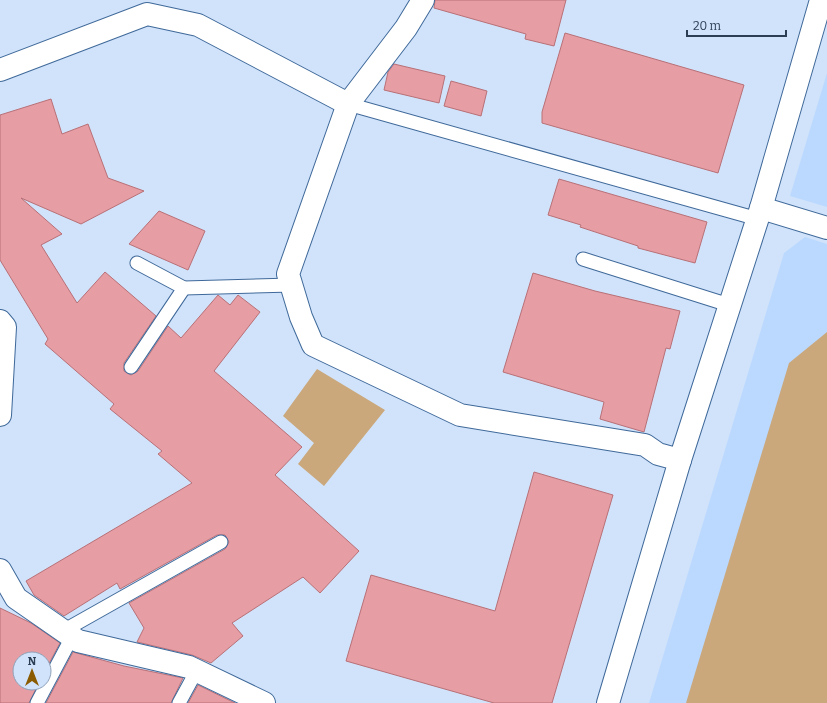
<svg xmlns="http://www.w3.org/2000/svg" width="827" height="703" font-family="Bitter,serif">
  <rect width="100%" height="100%" fill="#d1e3fa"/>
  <g fill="#bbd9ff">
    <path d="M827 73V207L790 196Z"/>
    <path d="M805 237 827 244V703H649L784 253Z"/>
  </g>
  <g fill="#caa87c">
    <path d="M827 332V703H686L789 363Z"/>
    <path d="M317 369 385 410 324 486 298 464 314 443 283 416Z"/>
  </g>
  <g fill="#e69da3" stroke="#b87077">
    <path d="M435 0H566L554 46 525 39 526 34 434 8Z"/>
    <path d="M565 33 744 85 718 173 542 123V112Z"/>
    <path d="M394 64 445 76 439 103 384 90 388 72Z"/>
    <path d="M451 81 487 91 481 116 444 106Z"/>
    <path d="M51 99 62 134 88 124 108 178 144 191 81 224 21 198 62 234 41 245 77 303 105 272 156 316 124 363V371L131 375 138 371 168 326 181 338 218 295 230 305 238 295 260 312 214 371 302 447 275 475 359 551 320 593 303 577 232 623 243 636 211 663 192 655 137 642 144 628 129 603 225 549 229 542 225 535H217L120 589 117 583 64 616 34 595 26 581 192 483 158 454 162 451 110 409 114 404 45 344 48 339 0 260V115Z"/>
    <path d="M559 179 707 222 695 263 638 248V246L580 227 581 225 548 215Z"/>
    <path d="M159 211 205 231 188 270 129 244Z"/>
    <path d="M533 273 595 291 680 311 670 349 666 348 644 432 600 419 604 402 503 372Z"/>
    <path d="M534 472 613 495 552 703H494L346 661 371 575 495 611Z"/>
    <path d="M0 608 31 623 60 643 44 673V659H20V683H39L29 703H0Z"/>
    <path d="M73 652 124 666 183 678 171 703H46Z"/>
    <path d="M198 685 235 703H188Z"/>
  </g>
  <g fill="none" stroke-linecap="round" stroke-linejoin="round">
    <g stroke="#3f699a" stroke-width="15">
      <g id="lane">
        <path d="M348 104 758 219"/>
        <path d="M583 259 729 305"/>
        <path d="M137 263 184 288 292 285"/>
        <path d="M131 367 184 288"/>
        <path d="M63 631 221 542"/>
        <path d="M37 703 72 637"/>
        <path d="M179 703 197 670"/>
      </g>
    </g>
    <g stroke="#3f699a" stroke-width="24">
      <g id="street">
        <path d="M423 0 406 28 348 104 288 274 301 317 313 345 460 415 645 445 658 454 680 460"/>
        <path d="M0 70 147 14 198 25 348 104"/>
        <path d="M761 208 827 228"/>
        <path d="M0 321 5 327 0 415"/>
        <path d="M0 570 16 598 78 641 189 667 264 703"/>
      </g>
    </g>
    <g stroke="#3f699a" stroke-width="24">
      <path id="secondary" d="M608 703 680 460 761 208 821 0"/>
    </g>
    <use href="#lane" stroke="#fff" stroke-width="13"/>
    <use href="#street" stroke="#fff" stroke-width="22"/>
    <use href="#secondary" stroke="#fff" stroke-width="22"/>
  </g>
  <g transform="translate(32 671)"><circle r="19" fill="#d1e3fa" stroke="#8fa1b8"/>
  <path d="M0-3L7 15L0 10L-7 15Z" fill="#8a5b01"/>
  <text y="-6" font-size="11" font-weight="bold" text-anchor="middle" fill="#2c3e54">N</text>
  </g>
  <path d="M687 30v6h99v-6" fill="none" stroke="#2c3e54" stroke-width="2"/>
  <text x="693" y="30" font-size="12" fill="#2c3e54" stroke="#d1e3fa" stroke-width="3" paint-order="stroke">20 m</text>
</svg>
